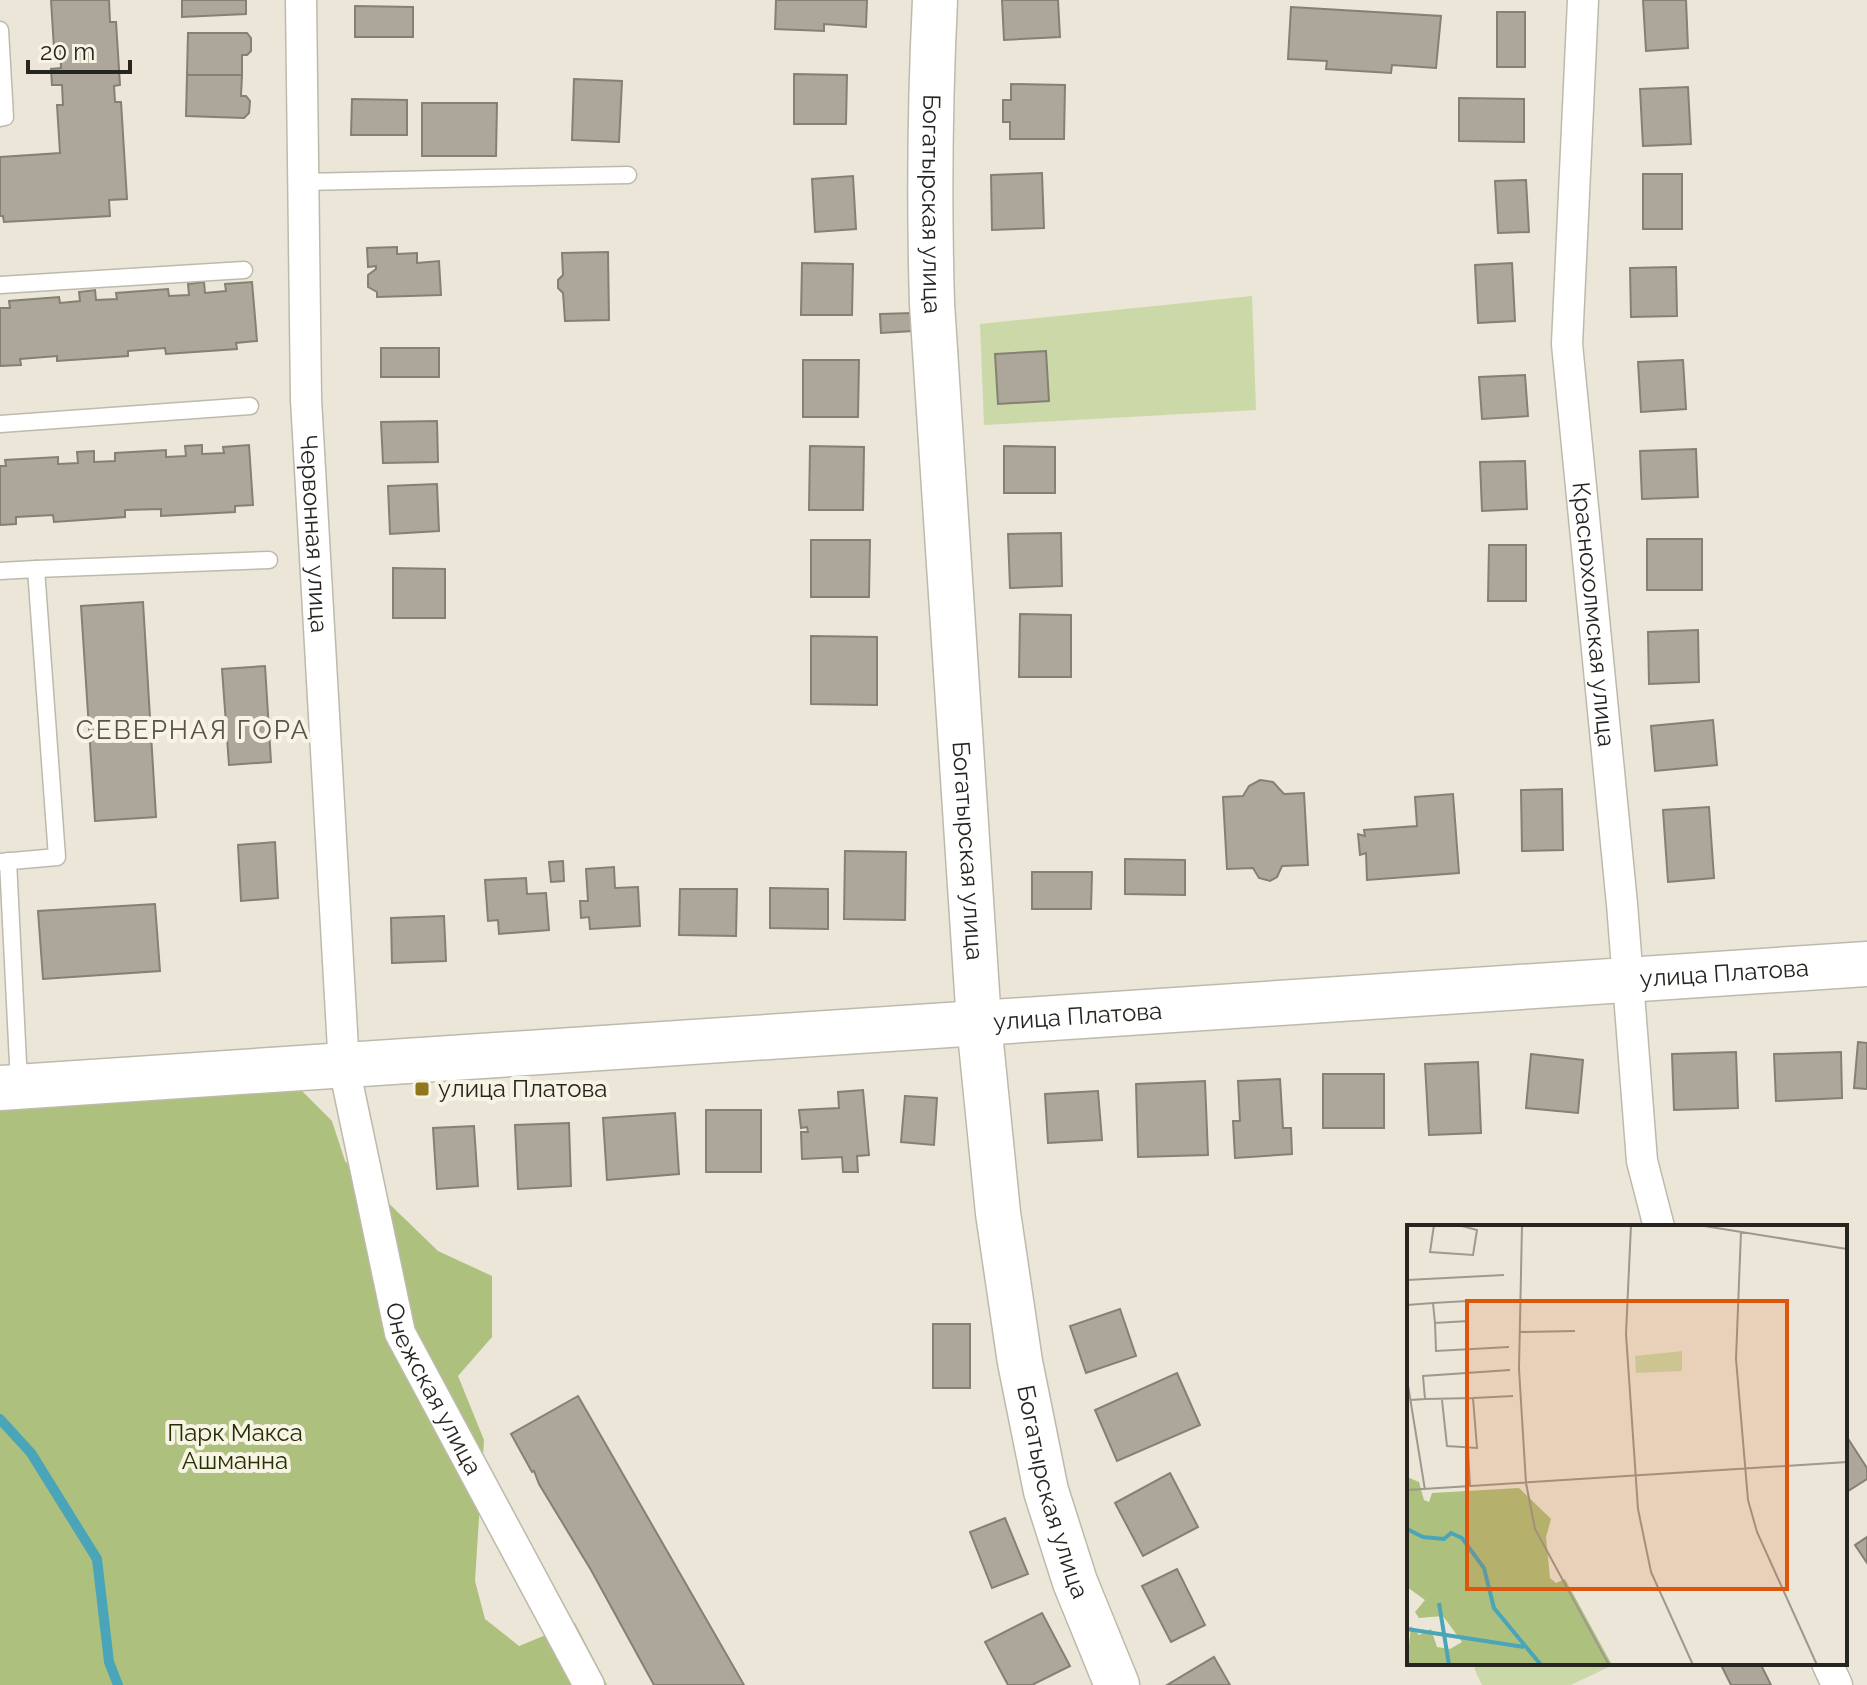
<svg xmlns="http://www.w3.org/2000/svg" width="1867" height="1685" font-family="Raleway,sans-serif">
  <rect width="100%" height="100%" fill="#ebe6d7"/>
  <g fill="#cbd9a9">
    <path d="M1252 296 1256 410 984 425 980 324Z"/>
    <path d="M1485 1663H1617L1571 1685H1482L1474 1668Z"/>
  </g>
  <path fill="#aec07d" d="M301 1090 332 1121 345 1161 438 1251 492 1276V1337L458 1376 484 1440 475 1581 485 1619 519 1646 575 1623 607 1685H0V1109Z"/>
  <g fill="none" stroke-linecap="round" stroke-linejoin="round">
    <path stroke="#4aa5b9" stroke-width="10" d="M0 1419 31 1453 97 1559 109 1662 118 1685"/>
  </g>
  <g fill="#aca799" stroke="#848072" stroke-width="2">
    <path d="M51 0H109L110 22H116L120 85 114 86 115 102H121L127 199 109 200 110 216 4 222 3 216H0V157L60 153 57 105H63L62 85H52L51 69 61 68 60 48H54Z"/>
    <path d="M182 0H246V14L182 17Z"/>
    <path d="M776 0H867L866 27 824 24V31L775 29Z"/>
    <path d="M1002 0H1058L1060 37 1004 40Z"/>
    <path d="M1643 0H1686L1688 48 1646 51Z"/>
    <path d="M355 6 413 7V37H355Z"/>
    <path d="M1291 7 1441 16 1436 68 1392 65 1391 73 1326 69 1327 61 1288 59Z"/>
    <rect x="1497" y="12" width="28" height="55"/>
    <path d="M188 33H247L251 38V51L247 55H242V75H187Z"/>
    <path d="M794 74 847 75 846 124H794Z"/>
    <path d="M187 75H242L241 96H246L250 101 249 113 244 118 186 116Z"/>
    <path d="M574 79 622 81 619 142 572 140Z"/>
    <path d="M1011 84 1065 85 1064 139H1010V122H1003V100H1011Z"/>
    <path d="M1688 87 1691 144 1643 146 1640 89Z"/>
    <path d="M1459 98 1524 99V142L1459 141Z"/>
    <path d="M352 99 407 100V135H351Z"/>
    <path d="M422 103H497L496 156H422Z"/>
    <path d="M1042 173 1044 228 992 230 991 175Z"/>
    <rect x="1643" y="174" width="39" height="55"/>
    <path d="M853 176 856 229 815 232 812 179Z"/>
    <path d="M1526 180 1529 232 1498 233 1495 181Z"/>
    <path d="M397 247V254L417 253V263L439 261 441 295 377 297V292L368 287V275L376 269V266L368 267 367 248Z"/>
    <path d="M608 252 609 320 565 321 563 293 558 288V280L563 275 562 253Z"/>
    <path d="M802 263 853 264 852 315H801Z"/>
    <path d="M1512 263 1515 321 1478 323 1475 265Z"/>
    <path d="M1676 267 1677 316 1631 317 1630 268Z"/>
    <path d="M204 282 205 293 226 291 225 284 252 282 257 341 236 343 237 349 166 354 165 348 128 351V356L57 361V356L20 359 21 365 0 366V308H10L9 301 59 297 60 303 80 301 79 292 95 290 96 300 117 299 116 293 168 289 169 296 189 295 188 284Z"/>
    <path d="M912 313 913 331 881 333 880 314Z"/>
    <rect x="381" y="348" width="58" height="29"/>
    <path d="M1046 351 1049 401 998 404 995 354Z"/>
    <path d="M803 360H859L858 417H803Z"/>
    <path d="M1683 360 1686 409 1641 412 1638 362Z"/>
    <path d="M1525 375 1528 416 1482 419 1479 377Z"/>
    <path d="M437 421 438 462 383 463 381 422Z"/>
    <path d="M202 445V454L224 453 223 447 249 445 253 505 235 506V512L161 516V509L125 510V517L54 522 53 515 16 517V524L0 525V466H6L5 460 58 457V464L78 463 77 452 94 451V462L115 461V453L166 450V457L186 456 185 446Z"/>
    <path d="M810 446 864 447 863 510H809Z"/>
    <path d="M1004 446 1055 447V493H1004Z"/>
    <path d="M1696 449 1698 497 1642 499 1640 451Z"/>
    <path d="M1525 461 1527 509 1482 511 1480 462Z"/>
    <path d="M437 484 439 531 390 534 388 486Z"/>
    <path d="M1061 533 1062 586 1010 588 1008 534Z"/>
    <rect x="1647" y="539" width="55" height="51"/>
    <path d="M811 540H870L869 597H811Z"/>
    <path d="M1489 545H1526V601H1488Z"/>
    <path d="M393 568 445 569V618H393Z"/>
    <path d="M143 602 156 817 95 821 81 606Z"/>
    <path d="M1020 614 1071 615V677H1019Z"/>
    <path d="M1698 630 1699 682 1649 684 1648 632Z"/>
    <path d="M811 636 877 637V705L811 704Z"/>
    <path d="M265 666 271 762 229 765 222 669Z"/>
    <path d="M1713 720 1717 765 1655 771 1651 726Z"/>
    <path d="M1260 780 1273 782 1284 794 1304 793 1308 865 1282 866 1277 877 1270 881 1259 878 1253 868 1227 869 1223 797 1243 796 1249 786Z"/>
    <path d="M1562 789 1563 850 1522 851 1521 790Z"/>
    <path d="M1453 794 1459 873 1367 880 1366 853 1360 855 1358 834 1365 836 1364 830 1417 826 1415 797Z"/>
    <path d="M1709 807 1714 878 1668 882 1663 810Z"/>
    <path d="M275 842 278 898 241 901 238 845Z"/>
    <path d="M845 851 906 852 905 920 844 919Z"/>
    <path d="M1125 859 1185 860V895L1125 894Z"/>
    <path d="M563 861 564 881 551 882 549 862Z"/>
    <path d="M614 867 615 888 638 887 640 926 590 929 589 917 581 918 580 901H588L586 869Z"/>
    <path d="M1032 872H1092L1091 909H1032Z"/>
    <path d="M526 878 527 894 546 893 549 930 499 934 498 920 488 921 485 880Z"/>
    <path d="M770 888 828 889V929L770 928Z"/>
    <path d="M680 889H737L736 936 679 935Z"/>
    <path d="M155 904 160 971 43 979 38 911Z"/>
    <path d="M444 916 446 961 392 963 391 918Z"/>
    <path d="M1858 1042 1867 1043V1089L1854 1088Z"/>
    <path d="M1736 1052 1738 1108 1674 1110 1672 1054Z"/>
    <path d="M1841 1052 1842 1098 1776 1101 1774 1054Z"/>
    <path d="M1531 1054 1583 1060 1578 1113 1526 1108Z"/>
    <path d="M1478 1062 1481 1133 1429 1135 1425 1064Z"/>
    <rect x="1323" y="1074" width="61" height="54"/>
    <path d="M1280 1079 1283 1128H1291L1292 1154 1235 1158 1233 1121H1240L1238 1081Z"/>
    <path d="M1205 1081 1208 1155 1138 1157 1136 1084Z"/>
    <path d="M863 1090 869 1155 857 1156 858 1172H843L842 1157 802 1159 801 1132H808L807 1127 801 1128 799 1110 839 1108 838 1092Z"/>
    <path d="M1098 1091 1102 1140 1048 1143 1045 1094Z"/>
    <path d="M905 1096 937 1098 934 1145 901 1142Z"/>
    <rect x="706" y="1110" width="55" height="62"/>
    <path d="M675 1113 679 1174 607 1180 603 1118Z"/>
    <path d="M569 1123 571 1186 518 1189 515 1125Z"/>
    <path d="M474 1126 478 1186 437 1189 433 1128Z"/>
    <path d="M1120 1309 1136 1356 1086 1373 1070 1326Z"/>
    <rect x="933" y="1324" width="37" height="64"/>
    <path d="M1177 1373 1200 1425 1117 1461 1095 1410Z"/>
    <path d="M578 1396 744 1685H654L591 1570 539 1484 534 1471 532 1472 511 1434Z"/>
    <path d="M1845 1434 1867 1468V1479L1845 1493Z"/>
    <path d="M1170 1473 1198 1527 1143 1556 1115 1503Z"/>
    <path d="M1005 1518 1028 1574 992 1588 970 1532Z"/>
    <path d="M1867 1537V1563L1855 1545Z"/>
    <path d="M1177 1569 1205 1625 1171 1642 1142 1586Z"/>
    <path d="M1042 1613 1070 1666 1032 1685H1008L985 1642Z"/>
    <path d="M1214 1657 1230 1685H1167Z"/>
    <path d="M1720 1663H1760L1771 1685H1731Z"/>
  </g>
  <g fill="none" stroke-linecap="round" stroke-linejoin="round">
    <g stroke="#bebaab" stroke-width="19">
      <g id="lane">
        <path d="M0 30 5 117 0 118"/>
        <path d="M303 182 628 175"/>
        <path d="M0 285 244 270"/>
        <path d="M0 424 250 406"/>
        <path d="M36 569 269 560"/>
        <path d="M0 571 36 569 57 857 0 862"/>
        <path d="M8 861 19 1083"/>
      </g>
    </g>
    <g stroke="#bebaab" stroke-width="33">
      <g id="street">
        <path id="s1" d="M301 0 306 399 344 1067 400 1333 589 1685"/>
        <path id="s2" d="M1583 0 1567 344 1622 904 1642 1161 1659 1227"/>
        <path d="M1827 1663 1837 1685"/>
      </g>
    </g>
    <g stroke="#bebaab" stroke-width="47">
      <g id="secondary">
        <path id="s3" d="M935 0C930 101 929 202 932 304L979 1023 998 1213 1020 1362 1046 1491 1075 1582 1117 1685"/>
        <path id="s4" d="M0 1088 1867 964"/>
      </g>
    </g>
    <use href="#lane" stroke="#fff" stroke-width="16"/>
    <use href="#street" stroke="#fff" stroke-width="30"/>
    <use href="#secondary" stroke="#fff" stroke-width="44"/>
  </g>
  <rect fill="#90771d" stroke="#f8f4e5" stroke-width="3" x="414" y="1081" width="16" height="16" rx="4"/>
  <g text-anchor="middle" stroke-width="8" stroke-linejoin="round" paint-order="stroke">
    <g font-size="24" fill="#272520" stroke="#f8f4e5">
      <text dy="8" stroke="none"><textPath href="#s3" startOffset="204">Богатырская улица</textPath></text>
      <text dy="8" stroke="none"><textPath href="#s1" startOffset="534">Червонная улица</textPath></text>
      <text dy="8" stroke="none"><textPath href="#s2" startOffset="616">Краснохолмская улица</textPath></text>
      <text dy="8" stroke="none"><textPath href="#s3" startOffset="852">Богатырская улица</textPath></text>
      <text dy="8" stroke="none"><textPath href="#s4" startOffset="1728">улица Платова</textPath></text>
      <text dy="8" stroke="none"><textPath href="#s4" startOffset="1080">улица Платова</textPath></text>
      <text dy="8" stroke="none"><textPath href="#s1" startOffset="1404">Онежская улица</textPath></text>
      <text dy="8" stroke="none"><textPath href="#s3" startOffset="1500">Богатырская улица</textPath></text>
    </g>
    <g font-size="24" fill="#272520" stroke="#f8f4e5" text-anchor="start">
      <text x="438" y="1097">улица Платова</text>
    </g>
    <g font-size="24" fill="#263000" stroke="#f8f4e5">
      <text x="235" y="1441">Парк Макса<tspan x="235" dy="28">Ашманна</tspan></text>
    </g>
    <g font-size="26" letter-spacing="2" fill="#585448" stroke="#f8f4e5">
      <text x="193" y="739">СЕВЕРНАЯ ГОРА</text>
    </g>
  </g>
  <g transform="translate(1407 1225)">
    <rect width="440" height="440" fill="#ebe6d7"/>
    <path d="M275 126V146L229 148 228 131Z" fill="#cbd9a9"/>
    <path d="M0 252 12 257 17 275 22 277 25 268 112 263 144 294 139 312 143 353 149 358 158 354 205 440H0L4 401 12 410 24 404 30 422 43 424 55 417 36 391 12 393 8 387 18 375 0 362Z" fill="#aec07d"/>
    <path fill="none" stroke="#4aa5b9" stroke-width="4" d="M0 304 16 312 37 314 44 308 55 313 77 343 87 383 134 440M32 378 42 440M0 404 117 422"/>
    <path fill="none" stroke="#9d998e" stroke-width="2" d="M27 0 23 27 66 30 70 5 51 0M115 0 112 144 119 258 128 304 202 440M224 0 219 109 231 284 244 347 286 440M291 0 440 24M334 7 329 134 341 275 350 307 410 440M0 55 97 50M0 80 26 78 60 76 61 96 28 98 26 78M28 98 29 126 102 122M112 107 168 106M0 154 18 265M66 173 106 171M18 174 66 173 70 223 40 221 35 175M3 175 18 174 16 151 103 145M61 223 63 262M0 265 440 237"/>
    <path fill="#de560d" fill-opacity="0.15" stroke="#de560d" stroke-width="4" d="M60 76H380V364H60Z"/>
    <rect width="440" height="440" fill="none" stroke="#272520" stroke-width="4"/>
  </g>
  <path d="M28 60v12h102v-12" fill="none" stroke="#272520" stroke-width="4"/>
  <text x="40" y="60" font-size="24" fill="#272520" stroke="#f8f4e5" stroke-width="6" paint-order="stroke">20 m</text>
</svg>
